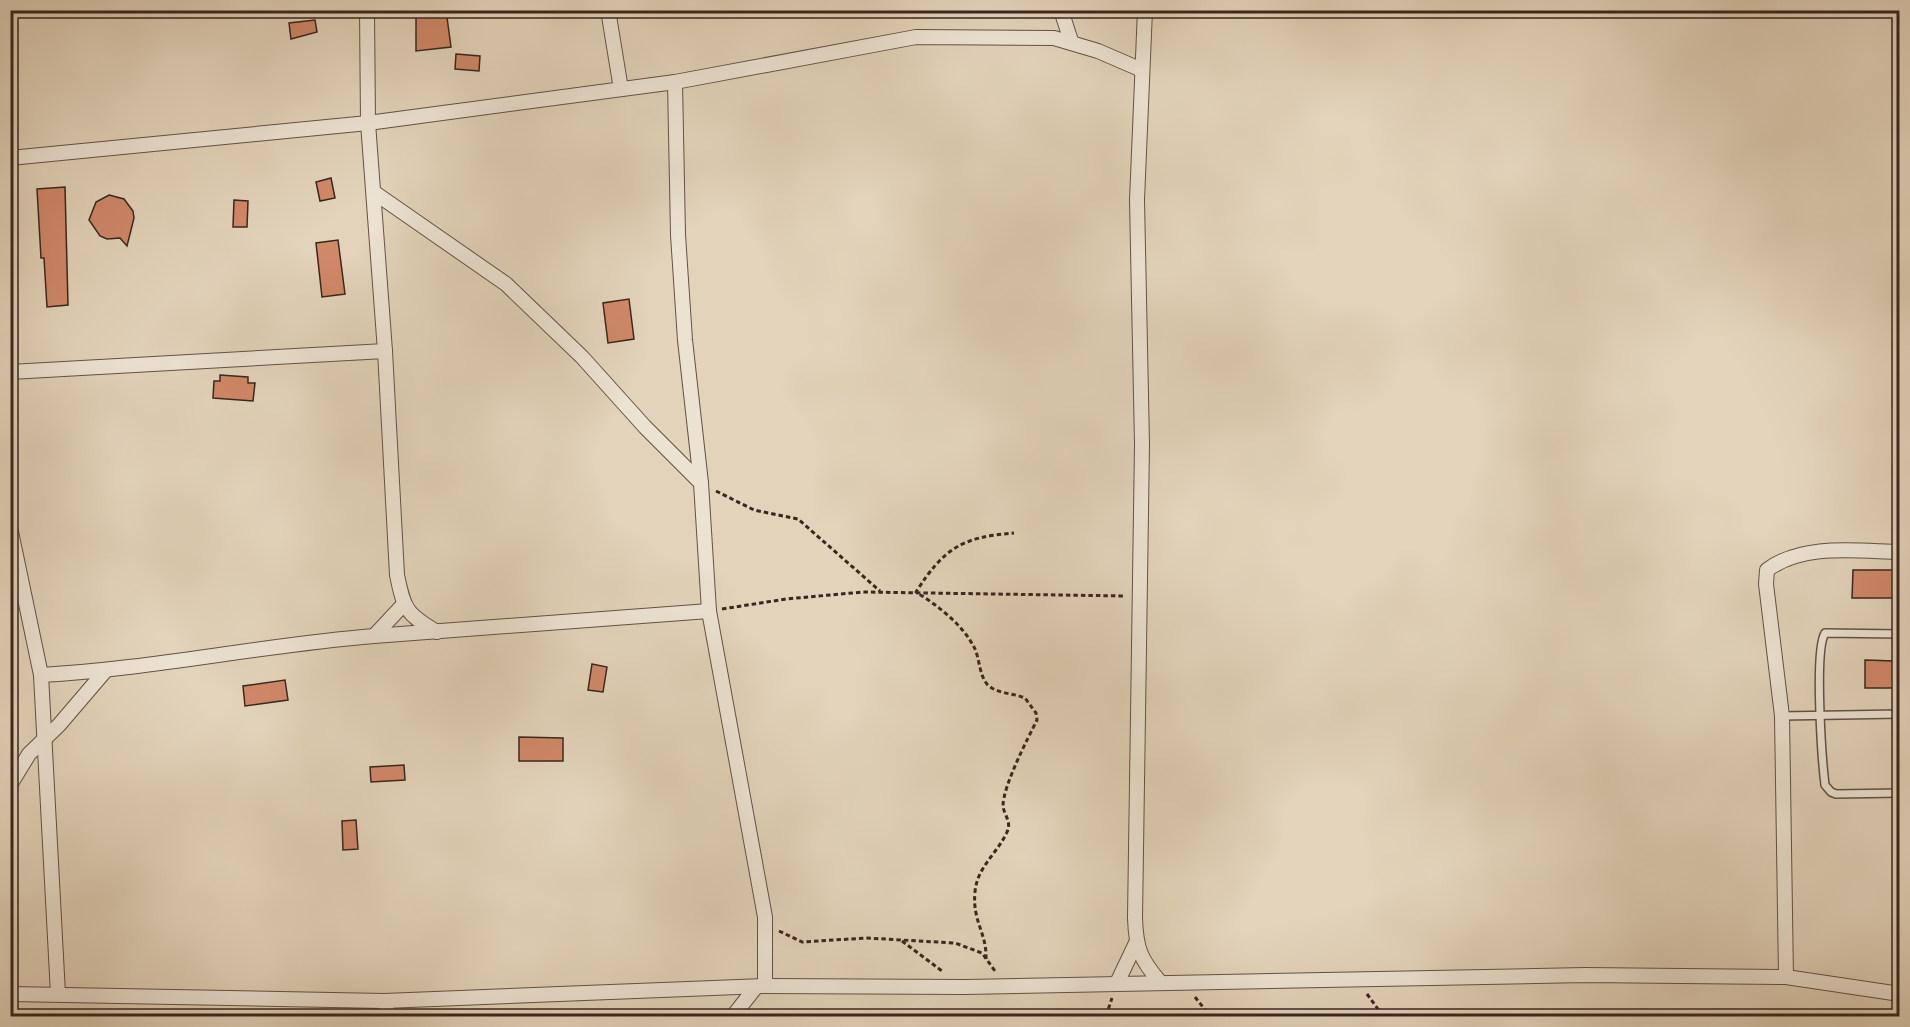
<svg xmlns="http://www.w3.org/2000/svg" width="1910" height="1027" font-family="Cardo,serif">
  <rect width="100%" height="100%" fill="#e2d3ba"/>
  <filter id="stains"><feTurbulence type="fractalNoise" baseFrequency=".00333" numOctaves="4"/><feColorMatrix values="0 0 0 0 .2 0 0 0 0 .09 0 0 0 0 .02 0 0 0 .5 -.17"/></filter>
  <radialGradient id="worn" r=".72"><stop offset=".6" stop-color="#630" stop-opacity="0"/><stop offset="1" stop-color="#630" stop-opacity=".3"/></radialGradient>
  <g fill="#d08869" stroke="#39271e" stroke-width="1.5">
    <path d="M416 10H446L451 47 416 51Z"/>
    <path d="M315 20 317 32 291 39 289 23Z"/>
    <path d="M456 54 480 56 479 71 455 69Z"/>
    <path d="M331 178 335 198 320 201 316 182Z"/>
    <path d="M65 187 68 305 47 307 44 258H41L37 189Z"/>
    <path d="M109 195 124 199 133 211 134 218 127 246 120 238 107 239 100 236 89 220 96 202Z"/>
    <path d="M234 200 248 201 247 227H233Z"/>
    <path d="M338 240 345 294 322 297 316 243Z"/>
    <path d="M629 299 634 339 608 343 603 303Z"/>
    <path d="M220 375 248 377V383H255L253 401 213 398 214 381H220Z"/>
    <path d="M1853 570H1894V598H1852Z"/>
    <path d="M1865 660 1894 661 1893 688H1865Z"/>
    <path d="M592 664 607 667 603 692 588 690Z"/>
    <path d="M285 680 288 700 245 706 243 686Z"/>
    <path d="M519 737 563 738V761H519Z"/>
    <path d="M404 765 405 780 371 782 370 767Z"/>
    <path d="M356 820 358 849 343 850 342 821Z"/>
  </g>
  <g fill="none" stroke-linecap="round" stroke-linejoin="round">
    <g stroke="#635245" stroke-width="10">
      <g id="service">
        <path d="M1900 634 1825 633C1814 651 1822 760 1825 785L1831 792 1836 794 1900 793"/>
        <path d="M1782 716 1900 714"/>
      </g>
    </g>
    <g stroke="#635245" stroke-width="16">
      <g id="minor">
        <path d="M367 10 368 123 385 351 397 575C404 609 406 614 437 632"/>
        <path d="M608 10 621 89"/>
        <path d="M1061 10 1071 41"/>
        <path d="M1145 10 1137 200 1142 444 1135 918C1136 948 1140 959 1160 982"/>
        <path d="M675 82 678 235 685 340 701 483 709 611 765 917V986"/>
        <path d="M10 158 368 123 675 82 916 37 1054 38 1098 51 1142 70"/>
        <path d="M375 193 506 284 582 357 645 427 701 483"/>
        <path d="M10 372 385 351"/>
        <path d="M10 527 41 675 58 994"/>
        <path d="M374 636 403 605"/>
        <path d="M41 675C152 669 262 645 374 636 485 627 597 620 709 611"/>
        <path d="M10 785 29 754 59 725 106 670"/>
        <path d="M1786 977 1782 716 1766 584 1767 570C1803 543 1857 551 1900 552"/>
        <path d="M1117 983 1136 943"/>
        <path d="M10 994 384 1001 765 986 965 987 1585 975 1786 977 1900 994"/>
        <path d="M384 1001 389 1016"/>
        <path d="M733 1016 756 987"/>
      </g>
    </g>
    <g stroke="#39271e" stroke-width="3" stroke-dasharray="4.5 3" stroke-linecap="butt">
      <path d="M716 491 754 510 798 519 880 591"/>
      <path d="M722 609 786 599 863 592 1125 596"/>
      <path d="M779 931 802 942 866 938 955 943 982 953 995 971"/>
      <path d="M902 941 942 971"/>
      <path d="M986 959C987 933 972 921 975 892 977 867 997 854 1007 832 1012 822 1004 815 1003 806 1003 786 1028 738 1037 720L1036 713 1025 698C1013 693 999 694 989 686 979 678 980 658 974 647 962 624 937 605 916 592 944 548 962 537 1014 533"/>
      <path d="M1367 994 1383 1016"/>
      <path d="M1195 997 1210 1016"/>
      <path d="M1106 1016 1112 998"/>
    </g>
    <use href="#service" stroke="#ece2d2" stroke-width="7"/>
    <use href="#minor" stroke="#ece2d2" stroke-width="14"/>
  </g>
  <rect width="1910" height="1027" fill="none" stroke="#e2d3ba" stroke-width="36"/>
  <rect x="12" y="12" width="1886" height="1003" fill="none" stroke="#39271e" stroke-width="3"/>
  <rect x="18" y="18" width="1874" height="991" fill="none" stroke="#39271e" stroke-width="1.5"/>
  <rect width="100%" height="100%" filter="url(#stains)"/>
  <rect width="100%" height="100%" fill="url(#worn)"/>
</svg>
